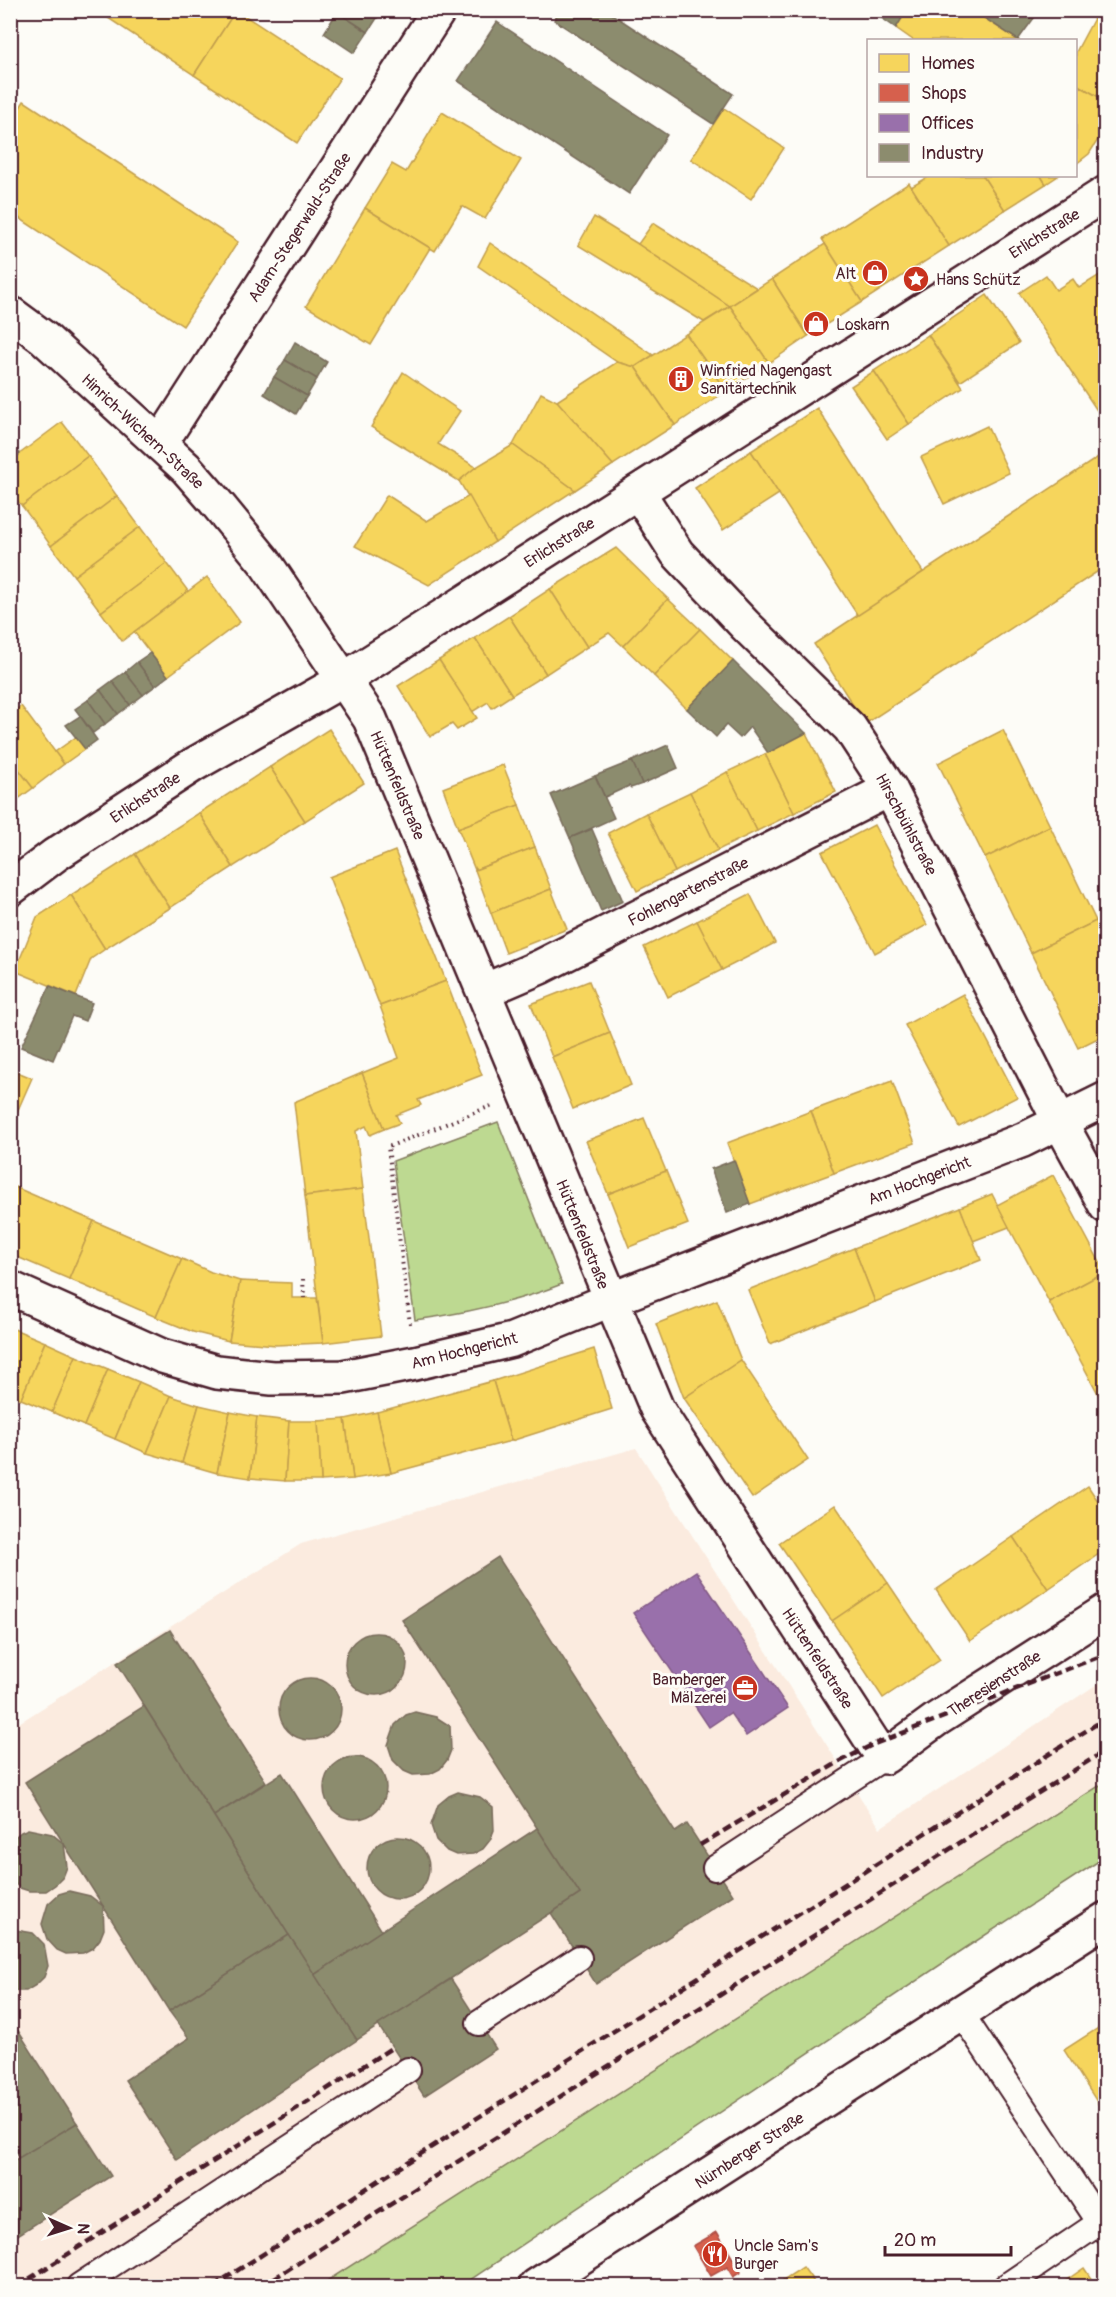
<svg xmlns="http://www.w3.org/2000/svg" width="1116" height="2297" font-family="Pangolin,sans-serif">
  <rect width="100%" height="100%" fill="#fdfcf7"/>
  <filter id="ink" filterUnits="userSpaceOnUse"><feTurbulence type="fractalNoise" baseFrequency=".0167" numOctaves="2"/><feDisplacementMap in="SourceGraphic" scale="12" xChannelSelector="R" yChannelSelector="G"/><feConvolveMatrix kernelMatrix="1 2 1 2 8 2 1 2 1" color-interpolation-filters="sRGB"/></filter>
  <g filter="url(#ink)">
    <path fill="#fbebdf" d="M636 1448 880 1828 1105 1679V1782L319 2286H11V1728L301 1544Z"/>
    <g fill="#bdd991" stroke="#847c5e" stroke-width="1.5">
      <path d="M498 1122 562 1284C514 1303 466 1313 415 1320L393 1161Z"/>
      <path d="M1105 1782V1857L964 1949 461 2286H319Z"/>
    </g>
    <g fill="#f6d55c" stroke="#c29e4d" stroke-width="1.5">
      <path d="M96 10H236L194 75Z"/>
      <path d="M236 10 340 78 297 143 194 75Z"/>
      <path d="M907 10H972L1018 40H913L896 28Z"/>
      <path d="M1099 10H1106V17L1097 13Z"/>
      <path d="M1097 13 1106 17V101L1076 84V52Z"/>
      <path d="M1076 84 1106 101V127L1089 154 1076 164Z"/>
      <path d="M24 101 238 242 183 326 10 212V123Z"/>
      <path d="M724 108 784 148 751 199 691 159Z"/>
      <path d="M442 112 521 160 485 219 462 206 435 251 365 208 392 164 406 172Z"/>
      <path d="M930 176H983L1005 210 949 246 911 187Z"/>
      <path d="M983 176H1041L1046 184 1005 210Z"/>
      <path d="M1041 176H1058L1046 184Z"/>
      <path d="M909 183 949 246 862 302 822 239Z"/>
      <path d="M365 208 430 248 371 345 306 306Z"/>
      <path d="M594 217 638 244 730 306 704 322 578 245Z"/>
      <path d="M653 223 757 288 730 306 638 244Z"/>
      <path d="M490 243 653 355 635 367 617 362 478 266Z"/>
      <path d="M825 244 862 302 808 336 772 279Z"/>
      <path d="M1106 271V424L1019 293 1046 275 1056 290 1073 279 1079 288Z"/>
      <path d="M772 279 808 336 769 363 730 306Z"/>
      <path d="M987 295 1019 343 960 382 928 335Z"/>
      <path d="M730 306 769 363 726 391 686 334Z"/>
      <path d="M686 334 726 391 675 425 635 367Z"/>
      <path d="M928 335 963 388 909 424 874 371Z"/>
      <path d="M617 362 635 367 675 425 613 465 557 401Z"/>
      <path d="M874 371 909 424 887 439 851 386Z"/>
      <path d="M403 372 460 411 438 444 476 467 459 481 371 427Z"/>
      <path d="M541 393 557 401 613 465 575 490 513 445Z"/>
      <path d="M817 408 923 572 858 616 751 451Z"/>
      <path d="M62 422 88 456 22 506 10 492V461Z"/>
      <path d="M987 426 1009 473 944 504 921 457Z"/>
      <path d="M513 445 575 490 495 542 459 481 476 467Z"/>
      <path d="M751 451 779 494 723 530 695 488Z"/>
      <path d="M1106 452V566L865 724 814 644Z"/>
      <path d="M88 456 117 496 51 546 22 506Z"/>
      <path d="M387 495 427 521 469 496 495 542 429 585 355 546Z"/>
      <path d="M117 496 140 527 74 576 51 546Z"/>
      <path d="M140 527 167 563 101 612 74 576Z"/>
      <path d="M616 548 668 599 623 646 609 633 587 647 550 589Z"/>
      <path d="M167 563 188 591 122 641 101 612Z"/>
      <path d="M207 577 240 622 168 676 134 632Z"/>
      <path d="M550 589 587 647 546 674 509 616Z"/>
      <path d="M668 599 700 629 654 676 623 646Z"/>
      <path d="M509 616 546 674 512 695 475 638Z"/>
      <path d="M700 629 733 661 687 709 654 676Z"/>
      <path d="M475 638 512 695 492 708 488 702 472 712 439 660Z"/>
      <path d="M439 660 477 718 457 730 452 724 430 737 398 686Z"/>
      <path d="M21 706 64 764 33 788 10 758V714Z"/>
      <path d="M329 729 364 783 305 821 270 767Z"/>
      <path d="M1003 730 1050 826 985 858 938 763Z"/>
      <path d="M806 733 836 792 794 813 765 754Z"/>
      <path d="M76 737 85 749 64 764 55 752Z"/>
      <path d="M765 754 794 813 757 831 727 772Z"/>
      <path d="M10 758 33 788 10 805Z"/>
      <path d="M503 765 519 805 458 828 443 788Z"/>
      <path d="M270 767 305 821 233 867 199 813Z"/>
      <path d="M727 772 757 831 718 850 690 792Z"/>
      <path d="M690 792 718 850 675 872 646 813Z"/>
      <path d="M519 805 535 847 475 870 458 828Z"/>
      <path d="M199 813 233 867 170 908 135 854Z"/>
      <path d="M646 813 675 872 637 891 608 833Z"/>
      <path d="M874 825 927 925 875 953 822 852Z"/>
      <path d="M1050 826 1096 921 1031 953 985 858Z"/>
      <path d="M535 847 551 889 491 913 475 870Z"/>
      <path d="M395 851 446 981 380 1006 329 877Z"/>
      <path d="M135 854 170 908 105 949 71 895Z"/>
      <path d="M551 889 567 929 506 953 491 913Z"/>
      <path d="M750 894 775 943 722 970 697 921Z"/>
      <path d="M71 895 105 949 91 959 76 996 15 971 37 917Z"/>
      <path d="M697 921 722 970 668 997 644 947Z"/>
      <path d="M1096 921 1106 940V1034L1078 1048 1031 953Z"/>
      <path d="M446 981 482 1075 418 1100 421 1105 396 1115 400 1123 384 1129 362 1073 399 1058 380 1006Z"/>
      <path d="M589 981 610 1033 552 1057 531 1004Z"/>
      <path d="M963 994 1017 1097 959 1127 905 1025Z"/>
      <path d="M610 1033 631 1085 573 1109 552 1057Z"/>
      <path d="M10 1069 32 1078 10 1128Z"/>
      <path d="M362 1073 384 1129 370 1135 366 1126 356 1131 363 1189 305 1196 294 1102Z"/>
      <path d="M892 1081 915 1143 834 1173 811 1111Z"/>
      <path d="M811 1111 834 1173 750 1204 727 1143Z"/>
      <path d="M644 1118 666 1171 608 1194 586 1141Z"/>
      <path d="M666 1171 688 1224 629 1247 608 1194Z"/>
      <path d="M1053 1175 1105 1272 1049 1302 997 1205Z"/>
      <path d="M10 1185 94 1221 69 1279 10 1254Z"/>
      <path d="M363 1189 381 1336 323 1343 305 1196Z"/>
      <path d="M992 1194 1009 1227 973 1241 960 1207Z"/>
      <path d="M960 1207 981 1260 875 1302 854 1248Z"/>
      <path d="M94 1221 182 1259 156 1317 69 1279Z"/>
      <path d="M854 1248 875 1302 770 1344 748 1290Z"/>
      <path d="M182 1259 211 1272 240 1281 229 1341 193 1332 156 1317Z"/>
      <path d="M1105 1272 1106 1397 1101 1399 1049 1302Z"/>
      <path d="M240 1281 292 1283V1298H317L323 1343 276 1345 229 1341Z"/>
      <path d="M717 1300 741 1360 684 1398 656 1324Z"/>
      <path d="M14 1329 45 1342 21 1399 10 1394V1336Z"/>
      <path d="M45 1342 76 1356 52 1412 21 1399Z"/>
      <path d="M594 1349 612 1409 511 1441 493 1381Z"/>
      <path d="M76 1356 108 1369 84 1426 52 1412Z"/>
      <path d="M741 1360 808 1460 752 1498 684 1398Z"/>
      <path d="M108 1369 139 1382 115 1439 84 1426Z"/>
      <path d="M493 1381 511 1441 391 1473 377 1412Z"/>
      <path d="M139 1382 171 1396 147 1453 115 1439Z"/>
      <path d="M171 1396 199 1405 182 1463 147 1453Z"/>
      <path d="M199 1405 230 1412 217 1473 182 1463Z"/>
      <path d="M230 1412 257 1417 250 1478 217 1473Z"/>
      <path d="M377 1412 391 1473 353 1479 345 1419Z"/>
      <path d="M257 1417 289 1421 285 1481 250 1478Z"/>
      <path d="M345 1419 353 1479 321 1481 318 1421Z"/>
      <path d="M289 1421H318L321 1481H285Z"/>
      <path d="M1088 1486 1106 1513V1549L1048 1589 1013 1537Z"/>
      <path d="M835 1505 888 1583 832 1621 779 1543Z"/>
      <path d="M1013 1537 1048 1589 970 1641 936 1590Z"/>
      <path d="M888 1583 940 1660 883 1698 832 1621Z"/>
      <path d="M1106 2023V2116L1064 2050Z"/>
      <path d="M803 2267 817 2286H774Z"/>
      <path d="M1084 2268 1096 2286H1058Z"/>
    </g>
    <path fill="#d6604d" stroke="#ac4c43" stroke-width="1.5" d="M717 2232 741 2272 733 2277 727 2267 711 2276 693 2246Z"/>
    <path fill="#9970ab" stroke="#815885" stroke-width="1.5" d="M696 1571 788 1708 746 1736 730 1713 709 1727 633 1613Z"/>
    <g fill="#8c8c6e" stroke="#786b5a" stroke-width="1.5">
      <path d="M338 10H379L381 12 368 32 337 12Z"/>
      <path d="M560 10H606L733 94 713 124 554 20Z"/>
      <path d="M870 10H907L896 28Z"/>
      <path d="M972 10H1032L1037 14 1018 40Z"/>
      <path d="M337 12 368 32 354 53 324 33Z"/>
      <path d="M497 22 667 135 629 194 458 81Z"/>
      <path d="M295 342 327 362 317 379 285 360Z"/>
      <path d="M285 360 317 379 307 396 274 377Z"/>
      <path d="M274 377 307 396 296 414 264 394Z"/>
      <path d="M10 441 20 454 10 461Z"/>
      <path d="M150 653 168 676 155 686 137 662Z"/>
      <path d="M733 661 806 733 768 753 750 727 740 738 726 725 716 737 687 709Z"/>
      <path d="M137 662 155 686 143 695 125 672Z"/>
      <path d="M125 672 143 695 130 705 112 681Z"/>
      <path d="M112 681 130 705 118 714 100 690Z"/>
      <path d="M100 690 118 714 105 724 88 700Z"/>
      <path d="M88 700 105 724 93 733 75 709Z"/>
      <path d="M80 716 97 740 85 749 66 725Z"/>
      <path d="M668 745 678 768 642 784 632 761Z"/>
      <path d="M632 761 642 784 631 788 629 786 605 797 595 776Z"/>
      <path d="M595 776 614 818 570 838 551 795Z"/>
      <path d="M592 829 623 901 601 911 570 838Z"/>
      <path d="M50 986 92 1003 85 1021 72 1016 53 1060 21 1047Z"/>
      <path d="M734 1160 750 1204 727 1213 711 1169Z"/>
      <path d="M498 1557 675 1832 687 1824 733 1895 596 1984 551 1913 580 1894 402 1620Z"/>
      <path d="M170 1630 266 1782 214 1816 117 1663Z"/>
      <circle cx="376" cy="1664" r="31"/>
      <circle cx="310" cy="1709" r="31"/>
      <path d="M144 1706 289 1935 169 2011 25 1782Z"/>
      <path d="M415 1712 436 1717 450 1726 451 1750 447 1760 440 1769 430 1774 413 1775 404 1771 393 1760 388 1745 395 1725 406 1715Z"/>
      <circle cx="355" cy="1788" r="31"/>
      <path d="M282 1773 382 1931 314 1975 214 1816Z"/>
      <path d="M458 1792 480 1797 493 1807 494 1830 490 1840 483 1849 473 1854 456 1855 447 1851 436 1840 431 1825 438 1805 449 1796Z"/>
      <path d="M537 1828 580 1894 357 2040 314 1975Z"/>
      <path d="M28 1829 52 1834 64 1844 67 1867 63 1877 55 1885 46 1891H29L20 1888 10 1879V1841L21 1832Z"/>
      <circle cx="398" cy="1868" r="31"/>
      <path d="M69 1891 90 1896 103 1906 104 1929 100 1939 93 1948 83 1953 66 1954 57 1950 47 1939 42 1924 48 1904 59 1894Z"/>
      <path d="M10 1929 33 1933 44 1944 48 1966 44 1977 36 1985 26 1991H10Z"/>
      <path d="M289 1935 357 2040 177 2160 125 2080 189 2038 169 2011Z"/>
      <path d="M451 1979 496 2049 424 2096 378 2025Z"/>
      <path d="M10 2018 77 2123 19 2158 10 2145Z"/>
      <path d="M77 2123 111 2176 10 2240V2163Z"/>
    </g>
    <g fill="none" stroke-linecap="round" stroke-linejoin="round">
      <g stroke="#4a1f2b" stroke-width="28">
        <g id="service">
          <path d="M715 1868 885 1757"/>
          <path d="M961 2013 1106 2232"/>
          <path d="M479 2023 579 1958"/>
          <path d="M79 2286 408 2070"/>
          <path d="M1006 2286 1099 2223"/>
        </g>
      </g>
      <g stroke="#4a1f2b" stroke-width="38">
        <g id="minor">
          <path d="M10 313 44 338 160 444 186 468 214 500 264 561 370 719 657 1409 874 1744 885 1757 937 1719 1106 1611"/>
          <path d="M160 444 439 10"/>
          <path d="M638 492 677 553 745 625 850 728 890 789 1060 1122 1106 1206"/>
          <path d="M10 889 55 855 193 765 343 680 1106 193"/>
          <path d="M484 991 540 967 890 789"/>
          <path d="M10 1288 162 1356 217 1372 272 1378 343 1377 415 1363 512 1340 610 1300 1023 1140 1106 1099"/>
        </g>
      </g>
      <g stroke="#4a1f2b" stroke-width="38">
        <path id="tertiary" d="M536 2286 1106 1919"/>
      </g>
      <g stroke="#4a1f2b" stroke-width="4" stroke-dasharray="1.5 4.5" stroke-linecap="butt">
        <path d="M303 1279 304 1298"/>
        <path d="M410 1324 388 1147 491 1106"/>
      </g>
      <use href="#service" stroke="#fdfcf7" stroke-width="24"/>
      <use href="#minor" stroke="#fdfcf7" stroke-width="33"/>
      <use href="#tertiary" stroke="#fdfcf7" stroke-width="33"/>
      <g stroke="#4a1f2b" stroke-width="4.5" stroke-dasharray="9 4.5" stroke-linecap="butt">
        <path d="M700 1845 839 1762 874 1744 1106 1654"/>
        <path d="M18 2286 393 2047"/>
        <path d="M213 2286 1106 1718"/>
        <path d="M262 2286 1106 1750"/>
      </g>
    </g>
  </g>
  <defs>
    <g id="shop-disc" transform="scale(1.35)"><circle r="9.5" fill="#c8321e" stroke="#fdfcf7"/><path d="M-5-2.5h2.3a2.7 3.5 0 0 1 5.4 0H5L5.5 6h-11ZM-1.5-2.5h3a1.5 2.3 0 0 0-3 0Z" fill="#fff"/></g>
    <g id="sight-disc" transform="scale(1.35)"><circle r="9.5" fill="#c8321e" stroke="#fdfcf7"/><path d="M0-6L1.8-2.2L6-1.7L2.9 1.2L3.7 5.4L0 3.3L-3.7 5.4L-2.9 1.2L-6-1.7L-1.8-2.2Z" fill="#fff"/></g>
    <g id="building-disc" transform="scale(1.35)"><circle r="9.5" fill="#c8321e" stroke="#fdfcf7"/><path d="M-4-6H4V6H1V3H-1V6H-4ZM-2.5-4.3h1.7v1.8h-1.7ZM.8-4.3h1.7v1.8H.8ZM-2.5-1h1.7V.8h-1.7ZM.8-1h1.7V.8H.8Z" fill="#fff"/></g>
    <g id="office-disc" transform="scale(1.35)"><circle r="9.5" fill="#c8321e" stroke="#fdfcf7"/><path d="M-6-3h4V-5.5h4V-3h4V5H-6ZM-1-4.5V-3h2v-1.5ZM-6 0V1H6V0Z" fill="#fff"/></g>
    <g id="restaurant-disc" transform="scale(1.35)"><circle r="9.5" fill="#c8321e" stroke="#fdfcf7"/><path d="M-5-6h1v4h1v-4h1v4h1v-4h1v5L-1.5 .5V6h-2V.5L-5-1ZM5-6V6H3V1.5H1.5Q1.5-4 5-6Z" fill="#fff"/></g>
  </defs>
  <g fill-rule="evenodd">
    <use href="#shop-disc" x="875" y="273"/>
    <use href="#sight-disc" x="916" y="279"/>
    <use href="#shop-disc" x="816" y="324"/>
    <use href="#building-disc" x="681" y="379"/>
    <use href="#office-disc" x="745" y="1688"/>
    <use href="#restaurant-disc" x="715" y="2254"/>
  </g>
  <g text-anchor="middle" stroke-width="6" stroke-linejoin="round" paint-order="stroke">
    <g font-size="16" fill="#4a1f2b" stroke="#fdfcf7">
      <text transform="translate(299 227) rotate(-57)" y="6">Adam-Stegerwald-Straße</text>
      <text transform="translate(1044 233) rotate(-32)" y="6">Erlichstraße</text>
      <text transform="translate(143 431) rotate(43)" y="6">Hinrich-Wichern-Straße</text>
      <text transform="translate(559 542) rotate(-32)" y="6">Erlichstraße</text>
      <text transform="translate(398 785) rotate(67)" y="6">Hüttenfeldstraße</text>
      <text transform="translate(145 797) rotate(-33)" y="6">Erlichstraße</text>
      <text transform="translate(907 824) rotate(62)" y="6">Hirschbühlstraße</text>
      <text transform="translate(688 891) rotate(-27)" y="6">Fohlengartenstraße</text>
      <text transform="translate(919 1180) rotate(-21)" y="6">Am Hochgericht</text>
      <text transform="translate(583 1234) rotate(68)" y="6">Hüttenfeldstraße</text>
      <text transform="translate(464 1350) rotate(-14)" y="6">Am Hochgericht</text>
      <text transform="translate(818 1658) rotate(57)" y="6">Hüttenfeldstraße</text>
      <text transform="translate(994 1683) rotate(-33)" y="6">Theresienstraße</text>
      <text transform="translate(749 2150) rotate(-33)" y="6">Nürnberger Straße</text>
    </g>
    <g font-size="16" fill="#4a1f2b" stroke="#fdfcf7" text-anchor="start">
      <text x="856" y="279" text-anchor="end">Alt</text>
      <text x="936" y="285">Hans Schütz</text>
      <text x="836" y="330">Loskarn</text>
      <text x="700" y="376">Winfried Nagengast<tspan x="700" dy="18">Sanitärtechnik</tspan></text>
      <text x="726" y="1685" text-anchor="end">Bamberger<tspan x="726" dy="18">Mälzerei</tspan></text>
      <text x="734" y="2251">Uncle Sam's<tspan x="734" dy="18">Burger</tspan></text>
    </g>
  </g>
  <rect width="1116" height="2297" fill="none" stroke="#fdfcf7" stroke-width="36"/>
  <rect x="18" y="18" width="1080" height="2261" fill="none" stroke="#4a1f2b" stroke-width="2" filter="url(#ink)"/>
  <rect x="867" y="39" width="210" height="138" fill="#fdfcf7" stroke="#b5a4a5" stroke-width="1.5"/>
  <rect x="879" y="54" width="30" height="18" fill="#f6d55c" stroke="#b5a4a5" stroke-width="1.5"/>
  <text x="921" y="69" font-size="18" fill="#4a1f2b">Homes</text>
  <rect x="879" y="84" width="30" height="18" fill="#d6604d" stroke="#b5a4a5" stroke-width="1.5"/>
  <text x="921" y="99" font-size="18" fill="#4a1f2b">Shops</text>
  <rect x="879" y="114" width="30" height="18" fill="#9970ab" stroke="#b5a4a5" stroke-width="1.5"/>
  <text x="921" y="129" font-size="18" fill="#4a1f2b">Offices</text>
  <rect x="879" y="144" width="30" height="18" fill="#8c8c6e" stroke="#b5a4a5" stroke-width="1.5"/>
  <text x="921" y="159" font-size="18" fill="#4a1f2b">Industry</text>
  <g transform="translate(69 2228) rotate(93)" stroke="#fdfcf7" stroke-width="4.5" paint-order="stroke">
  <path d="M0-4.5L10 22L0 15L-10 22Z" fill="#4a1f2b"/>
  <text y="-9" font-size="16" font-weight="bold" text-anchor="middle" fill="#4a1f2b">N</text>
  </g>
  <path d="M885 2246v9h126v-9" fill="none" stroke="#4a1f2b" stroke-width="3"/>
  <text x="894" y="2246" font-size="18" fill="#4a1f2b" stroke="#fdfcf7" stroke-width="4.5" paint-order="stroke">20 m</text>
</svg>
